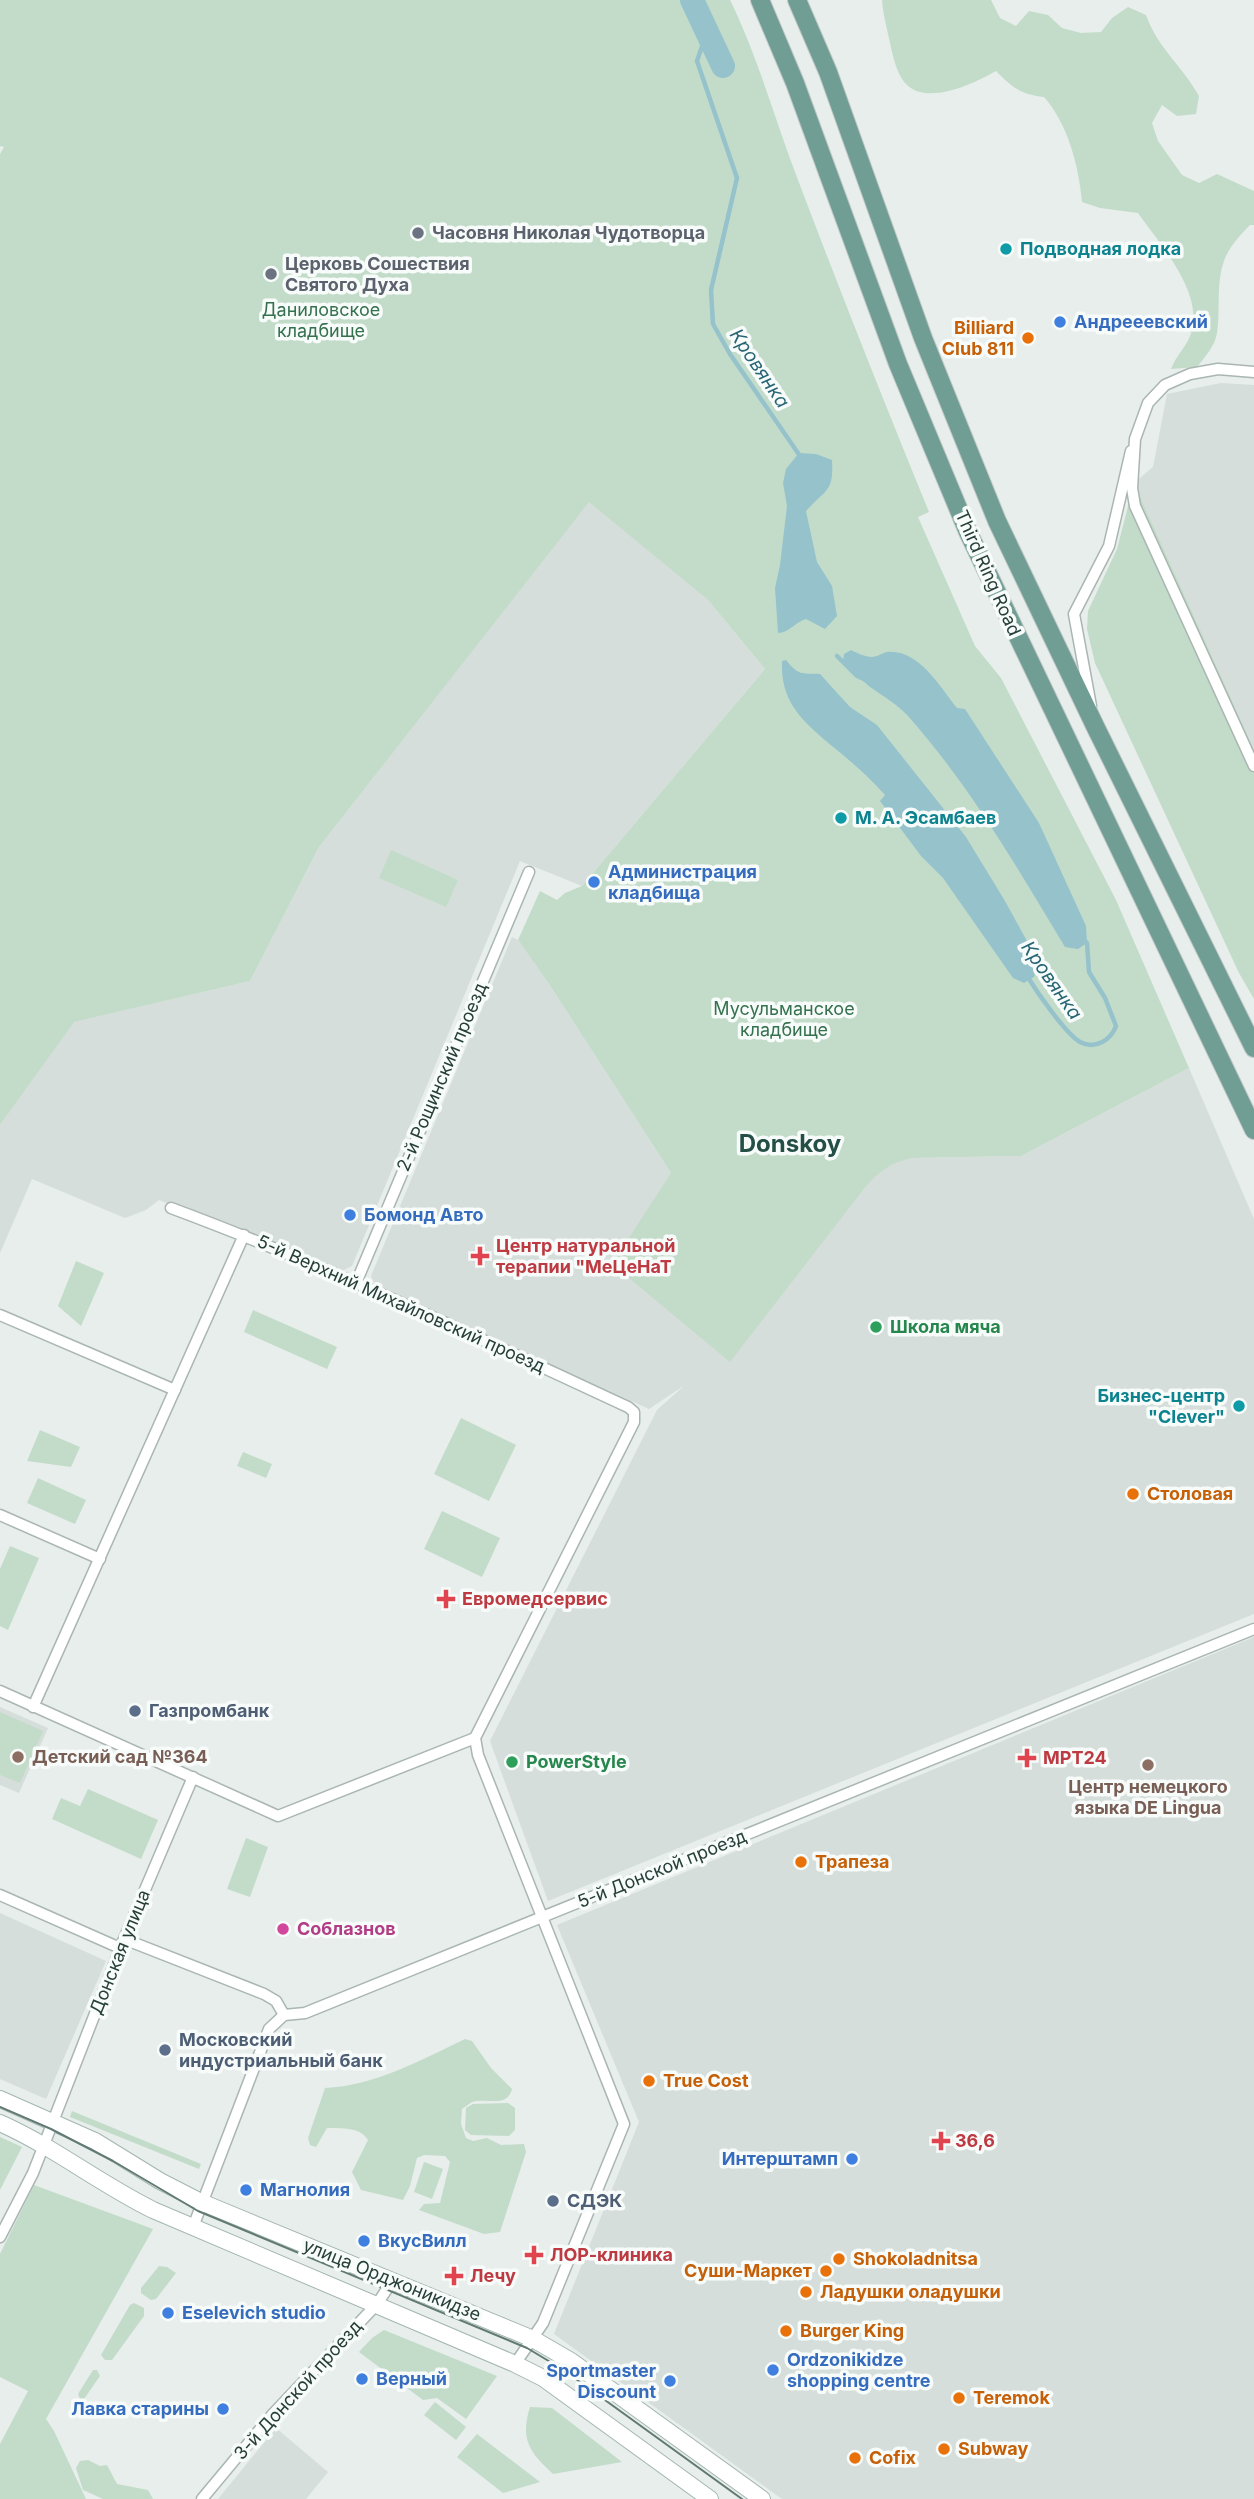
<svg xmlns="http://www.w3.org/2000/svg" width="1254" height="2499" font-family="Inter,sans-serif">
  <rect width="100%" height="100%" fill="#e7eeeb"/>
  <g fill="#d5deda">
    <path d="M1221 383 1254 385V749L1134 483 1153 467 1167 394Z"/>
    <path d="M589 501 708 600 765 669 582 886 520 861 352 1266 342 1271 159 1200 146 1210 125 1218 32 1179 0 1253V1125L73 1022 250 981 319 847Z"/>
    <path d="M512 937 518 940 549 984 671 1173 863 1190 880 1171 896 1161 913 1158 1021 1156 1189 1068 1254 1219V1614L548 1901 490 1741 657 1410 685 1385 649 1409 375 1285 371 1276Z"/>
    <path d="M1254 1637V2499H782L554 2334 639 2122 557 1925Z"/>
    <path d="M0 1707 48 1728 19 1793 0 1785Z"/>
    <path d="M0 1913 106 1961 46 2099 0 2079Z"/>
    <path d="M276 2428 328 2472 306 2499H218Z"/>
  </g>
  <g fill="#c3dcca">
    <path d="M0 0H730C758 57 775 120 798 180 840 291 884 402 929 512L918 517 975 646 1001 678 1116 900 1189 1068 1021 1156 913 1158C888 1163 879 1172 863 1190L730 1362 612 1264 671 1173 549 984 518 940 540 891 557 900 565 893 582 886 765 669 708 600 589 502 319 847 250 981 74 1022 0 1125V154L4 147 0 146Z"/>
    <path d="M882 0H991L1000 18 1016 26 1029 11 1048 15 1062 28 1081 33 1101 32 1112 18 1128 7 1146 15C1157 47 1183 67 1199 96L1196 114 1177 116 1162 105 1152 123 1158 141 1182 175 1199 183 1217 174 1254 191V225H1250C1241 234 1232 244 1226 256 1215 280 1221 308 1217 333 1215 346 1205 357 1197 367L1171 369C1176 355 1188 346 1192 330 1202 290 1159 243 1138 213L1100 208 1082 202C1079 167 1068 124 1044 97 1020 94 1013 88 996 71 975 83 926 107 905 83 896 72 893 56 890 43 887 28 883 15 882 0Z"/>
    <path d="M1134 483 1254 749V999L1239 973 1095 663 1087 629 1088 611 1117 549Z"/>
    <path d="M391 850 458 880 446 907 379 878Z"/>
    <path d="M76 1261 104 1273 81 1326 58 1306Z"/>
    <path d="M253 1310 337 1347 327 1369 244 1332Z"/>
    <path d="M461 1418 516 1445 489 1501 434 1474Z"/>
    <path d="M40 1430 80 1447 71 1467 27 1461Z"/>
    <path d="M243 1452 272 1464 266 1478 237 1466Z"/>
    <path d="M38 1478 86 1500 75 1524 27 1503Z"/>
    <path d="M442 1511 500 1538 482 1577 424 1549Z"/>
    <path d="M10 1546 39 1558 8 1630 0 1626V1569Z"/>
    <path d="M0 1712 43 1731 20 1783 0 1775Z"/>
    <path d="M88 1789 158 1820 141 1859 52 1819 61 1798 80 1806Z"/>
    <path d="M246 1838 268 1847 250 1897 227 1889Z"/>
    <path d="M465 2039 472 2041 491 2068 512 2089C507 2107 491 2099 477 2101 471 2101 467 2106 462 2109L461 2124 466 2138 473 2141 487 2138 501 2145 524 2144 526 2152 500 2232 484 2234 419 2210 424 2204 440 2203 450 2162 445 2156 424 2155 417 2158 410 2186 403 2200 361 2190 352 2172 368 2140C359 2126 342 2129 327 2128L316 2147 310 2145 308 2138 325 2088C374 2086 421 2060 465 2039Z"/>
    <path d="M508 2103 515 2108V2130L509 2136 471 2135 465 2130 466 2108 473 2104Z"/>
    <path d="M72 2111 201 2164 199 2169 70 2117Z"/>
    <path d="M0 2137 22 2147 0 2190Z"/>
    <path d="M424 2162 443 2169 432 2199 414 2192Z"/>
    <path d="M34 2185 153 2229 46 2419 54 2431 86 2499H0V2444L28 2391 0 2377V2254Z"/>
    <path d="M159 2266 167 2267 176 2273 156 2299 151 2300 141 2293V2288Z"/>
    <path d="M134 2303 144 2308V2316L112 2360H105L101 2355 130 2305Z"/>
    <path d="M384 2330 497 2376 466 2419 437 2398 423 2400 359 2352 372 2338Z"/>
    <path d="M93 2370H97L100 2376 84 2399H80L78 2394Z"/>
    <path d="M435 2402 466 2427 456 2440 424 2415Z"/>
    <path d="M530 2407 552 2408 622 2462 553 2474C529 2452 520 2439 530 2407Z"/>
    <path d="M477 2434 540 2482 503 2493 457 2457Z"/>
    <path d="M88 2460 100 2466 107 2465 117 2484 148 2490 153 2499H103L83 2490 76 2468 80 2461Z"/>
  </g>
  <g fill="#96c2cc">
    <path d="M799 453 816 454 832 460C834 492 826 489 806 511L817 562 832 586 837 616 825 629 806 619C795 622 789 633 778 633L775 588 780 565 787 506 783 483 786 469Z"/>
    <path d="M851 650C857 653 865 657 872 657 877 657 882 653 887 652 919 649 940 687 957 708L965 709 1039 823 1086 926 1087 943 1078 949 1065 947C1017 867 970 786 908 716 897 704 883 696 870 687 860 679 852 669 843 661L844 654Z"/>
    <path d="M786 660C799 676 801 673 820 674L850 707 877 725 966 837 1005 901 1039 963 1034 977 1024 983 1013 978 943 878 921 856 880 801 885 795C870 778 854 764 837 750 806 724 780 705 782 661Z"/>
  </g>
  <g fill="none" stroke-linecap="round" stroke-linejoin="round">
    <g stroke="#96c2cc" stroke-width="4.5">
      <path d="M707 32 697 61 737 178 711 290 713 324 730 354 800 456"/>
      <path d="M837 656 857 676 866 680"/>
      <path d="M1027 976C1037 992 1065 1033 1080 1042 1095 1050 1111 1040 1116 1026L1105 998 1089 972 1087 943 1085 941"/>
    </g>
    <path stroke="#96c2cc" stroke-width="24" d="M692 0 723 66"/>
    <g stroke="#aab6b2" stroke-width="13">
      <g id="minor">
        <path d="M1254 372 1218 369 1190 374 1165 385 1148 403 1135 439 1132 488 1135 506 1254 766"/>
        <path d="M1091 706 1074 614 1109 546 1131 451"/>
        <path d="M171 1208C327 1266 477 1337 628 1407L634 1412V1422L475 1738 478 1755 624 2124 543 2323 515 2364"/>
        <path d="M356 1283 529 872"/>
        <path d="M0 1315 175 1390"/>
        <path d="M0 1515 100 1559"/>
        <path d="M0 1691 278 1816 475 1738"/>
        <path d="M33 1707 244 1235"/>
        <path d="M0 1895 120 1948"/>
        <path d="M124 1939 264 1994 276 2001 284 2015"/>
        <path d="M193 2227 269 2029 284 2015 305 2013 1254 1629"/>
        <path d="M0 2237 33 2173 124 1939 193 1777"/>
        <path d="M202 2499 272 2415 377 2304 393 2280"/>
      </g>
    </g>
    <g stroke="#a3b6b0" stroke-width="18">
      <g id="secondary">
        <path d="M0 2099 95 2141 160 2181 201 2202 533 2339 571 2361 762 2499"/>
        <path d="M0 2123C54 2147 100 2184 153 2210L515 2364 543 2378 710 2499"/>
      </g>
    </g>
    <g stroke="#c3c9c8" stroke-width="20">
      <g id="primary">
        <path d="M760 0 795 83 898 364 968 532 1254 1130"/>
        <path d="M797 0 828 72 923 338 997 521 1095 726 1254 1048"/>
      </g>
    </g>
    <use href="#minor" stroke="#fff" stroke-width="10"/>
    <use href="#secondary" stroke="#fff" stroke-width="16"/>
    <use href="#primary" stroke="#709e94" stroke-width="18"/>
    <path stroke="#627a74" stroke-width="2" d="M0 2107 51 2129 113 2161 198 2211 527 2348 562 2369 742 2499"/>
  </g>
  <g fill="#6b7280" stroke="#f7fbf9" stroke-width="2.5">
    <circle cx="418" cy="233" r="7"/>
    <circle cx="271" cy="274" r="7"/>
  </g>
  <g fill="#0f9aa8" stroke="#f7fbf9" stroke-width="2.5">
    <circle cx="1006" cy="249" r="7"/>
    <circle cx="841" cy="818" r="7"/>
    <circle cx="1239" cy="1406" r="7"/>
  </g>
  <g fill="#3f7fe0" stroke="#f7fbf9" stroke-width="2.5">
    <circle cx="1060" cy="322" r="7"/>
    <circle cx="594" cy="882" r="7"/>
    <circle cx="350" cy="1215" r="7"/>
    <circle cx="852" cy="2159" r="7"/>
    <circle cx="246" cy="2190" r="7"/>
    <circle cx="364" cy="2241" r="7"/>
    <circle cx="168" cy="2313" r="7"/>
    <circle cx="773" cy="2370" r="7"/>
    <circle cx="362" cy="2379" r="7"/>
    <circle cx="670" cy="2381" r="7"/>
    <circle cx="223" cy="2409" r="7"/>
  </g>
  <g fill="#e8710a" stroke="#f7fbf9" stroke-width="2.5">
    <circle cx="1028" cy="338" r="7"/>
    <circle cx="1133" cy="1494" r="7"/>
    <circle cx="801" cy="1862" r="7"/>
    <circle cx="649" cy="2081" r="7"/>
    <circle cx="839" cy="2259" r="7"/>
    <circle cx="826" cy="2271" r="7"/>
    <circle cx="806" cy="2292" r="7"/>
    <circle cx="786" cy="2331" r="7"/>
    <circle cx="959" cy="2398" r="7"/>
    <circle cx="944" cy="2449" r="7"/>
    <circle cx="855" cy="2458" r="7"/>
  </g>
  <g fill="#e0444e" stroke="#f7fbf9" stroke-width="2.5">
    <path d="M476.5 1245.5h7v7h7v7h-7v7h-7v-7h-7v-7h7z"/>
    <path d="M442.5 1588.5h7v7h7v7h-7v7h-7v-7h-7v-7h7z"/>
    <path d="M1023.5 1747.5h7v7h7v7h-7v7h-7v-7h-7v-7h7z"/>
    <path d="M937.5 2130.5h7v7h7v7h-7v7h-7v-7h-7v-7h7z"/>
    <path d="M530.5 2244.5h7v7h7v7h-7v7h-7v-7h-7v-7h7z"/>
    <path d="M450.5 2265.5h7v7h7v7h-7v7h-7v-7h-7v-7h7z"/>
  </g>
  <g fill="#2e9e5b" stroke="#f7fbf9" stroke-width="2.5">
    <circle cx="876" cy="1327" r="7"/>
    <circle cx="512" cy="1762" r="7"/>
  </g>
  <g fill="#5c6f8a" stroke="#f7fbf9" stroke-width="2.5">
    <circle cx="135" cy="1711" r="7"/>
    <circle cx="165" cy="2050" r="7"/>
    <circle cx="553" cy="2201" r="7"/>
  </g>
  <g fill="#8d6e63" stroke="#f7fbf9" stroke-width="2.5">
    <circle cx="18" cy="1757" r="7"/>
    <circle cx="1148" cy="1765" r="7"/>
  </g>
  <circle fill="#d1479c" stroke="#f7fbf9" stroke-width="2.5" cx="283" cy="1929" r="7"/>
  <g text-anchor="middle" stroke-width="7" stroke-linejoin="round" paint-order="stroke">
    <g font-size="18" font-weight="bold" fill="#5b616d" stroke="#f7fbf9" text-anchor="start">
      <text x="432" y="239">Часовня Николая Чудотворца</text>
      <text x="285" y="270">Церковь Сошествия<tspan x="285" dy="21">Святого Духа</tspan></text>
    </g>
    <g font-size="18" font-weight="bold" fill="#0d838f" stroke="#f7fbf9" text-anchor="start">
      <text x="1020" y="255">Подводная лодка</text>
      <text x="855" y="824">М. А. Эсамбаев</text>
      <text x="1225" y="1402" text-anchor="end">Бизнес-центр<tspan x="1225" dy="21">"Clever"</tspan></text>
    </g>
    <g font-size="18" fill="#35714f" stroke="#f7fbf9">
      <text x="321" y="316">Даниловское<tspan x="321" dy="21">кладбище</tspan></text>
      <text x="784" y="1015">Мусульманское<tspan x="784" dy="21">кладбище</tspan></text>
    </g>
    <g font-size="18" font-weight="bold" fill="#366cbe" stroke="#f7fbf9" text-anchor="start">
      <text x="1074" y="328">Андрееевский</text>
      <text x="608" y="878">Администрация<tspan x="608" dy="21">кладбища</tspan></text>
      <text x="364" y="1221">Бомонд Авто</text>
      <text x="838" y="2165" text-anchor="end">Интерштамп</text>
      <text x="260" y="2196">Магнолия</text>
      <text x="378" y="2247">ВкусВилл</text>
      <text x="182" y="2319">Eselevich studio</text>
      <text x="787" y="2366">Ordzonikidze<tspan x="787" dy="21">shopping centre</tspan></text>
      <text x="656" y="2377" text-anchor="end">Sportmaster<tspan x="656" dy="21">Discount</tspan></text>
      <text x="376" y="2385">Верный</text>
      <text x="209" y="2415" text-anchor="end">Лавка старины</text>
    </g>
    <g font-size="18" font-weight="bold" fill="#c56008" stroke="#f7fbf9" text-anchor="start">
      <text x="1014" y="334" text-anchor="end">Billiard<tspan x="1014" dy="21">Club 811</tspan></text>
      <text x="1147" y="1500">Столовая</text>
      <text x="815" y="1868">Трапеза</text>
      <text x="663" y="2087">True Cost</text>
      <text x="853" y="2265">Shokoladnitsa</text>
      <text x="812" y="2277" text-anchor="end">Суши-Маркет</text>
      <text x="820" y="2298">Ладушки оладушки</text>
      <text x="800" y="2337">Burger King</text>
      <text x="973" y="2404">Teremok</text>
      <text x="958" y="2455">Subway</text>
      <text x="869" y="2464">Cofix</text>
    </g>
    <g font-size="18" fill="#273f39" stroke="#f7fbf9">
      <text transform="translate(988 573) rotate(66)" y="6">Third Ring Road</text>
      <text transform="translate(442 1077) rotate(-67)" y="6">2-й Рощинский проезд</text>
      <text transform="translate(401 1304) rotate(24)" y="6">5-й Верхний Михайловский проезд</text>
      <text transform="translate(662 1869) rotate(-22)" y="6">5-й Донской проезд</text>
      <text transform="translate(120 1952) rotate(-68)" y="6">Донская улица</text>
      <text transform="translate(392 2280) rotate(22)" y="6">улица Орджоникидзе</text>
      <text transform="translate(298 2390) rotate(-48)" y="6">3-й Донской проезд</text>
    </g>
    <g font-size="18" font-weight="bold" fill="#be3a42" stroke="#f7fbf9" text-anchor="start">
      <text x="496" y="1252">Центр натуральной<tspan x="496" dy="21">терапии "МеЦеНаТ</tspan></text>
      <text x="462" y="1605">Евромедсервис</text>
      <text x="1043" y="1764">МРТ24</text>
      <text x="955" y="2147">36,6</text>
      <text x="550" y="2261">ЛОР-клиника</text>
      <text x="470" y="2282">Лечу</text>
    </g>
    <g font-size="18" font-weight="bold" fill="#27864d" stroke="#f7fbf9" text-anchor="start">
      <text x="890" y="1333">Школа мяча</text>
      <text x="526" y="1768">PowerStyle</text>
    </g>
    <g font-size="18" font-weight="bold" fill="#4e5e75" stroke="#f7fbf9" text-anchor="start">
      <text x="149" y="1717">Газпромбанк</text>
      <text x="179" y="2046">Московский<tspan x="179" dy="21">индустриальный банк</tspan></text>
      <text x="567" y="2207">СДЭК</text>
    </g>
    <g font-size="18" font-weight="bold" fill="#785e54" stroke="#f7fbf9" text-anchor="start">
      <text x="32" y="1763">Детский сад №364</text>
      <text x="1148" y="1793" text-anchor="middle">Центр немецкого<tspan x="1148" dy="21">языка DE Lingua</tspan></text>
    </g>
    <g font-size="18" font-weight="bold" fill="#b23c85" stroke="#f7fbf9" text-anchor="start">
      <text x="297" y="1935">Соблазнов</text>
    </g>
    <g font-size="19" font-style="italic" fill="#276575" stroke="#f7fbf9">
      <text transform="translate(760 368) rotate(56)" y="7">Кровянка</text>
      <text transform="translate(1052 980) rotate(55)" y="7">Кровянка</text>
    </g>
    <g font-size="24" font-weight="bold" fill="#254f46" stroke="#f7fbf9">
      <text x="790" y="1152">Donskoy</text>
    </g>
  </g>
</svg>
